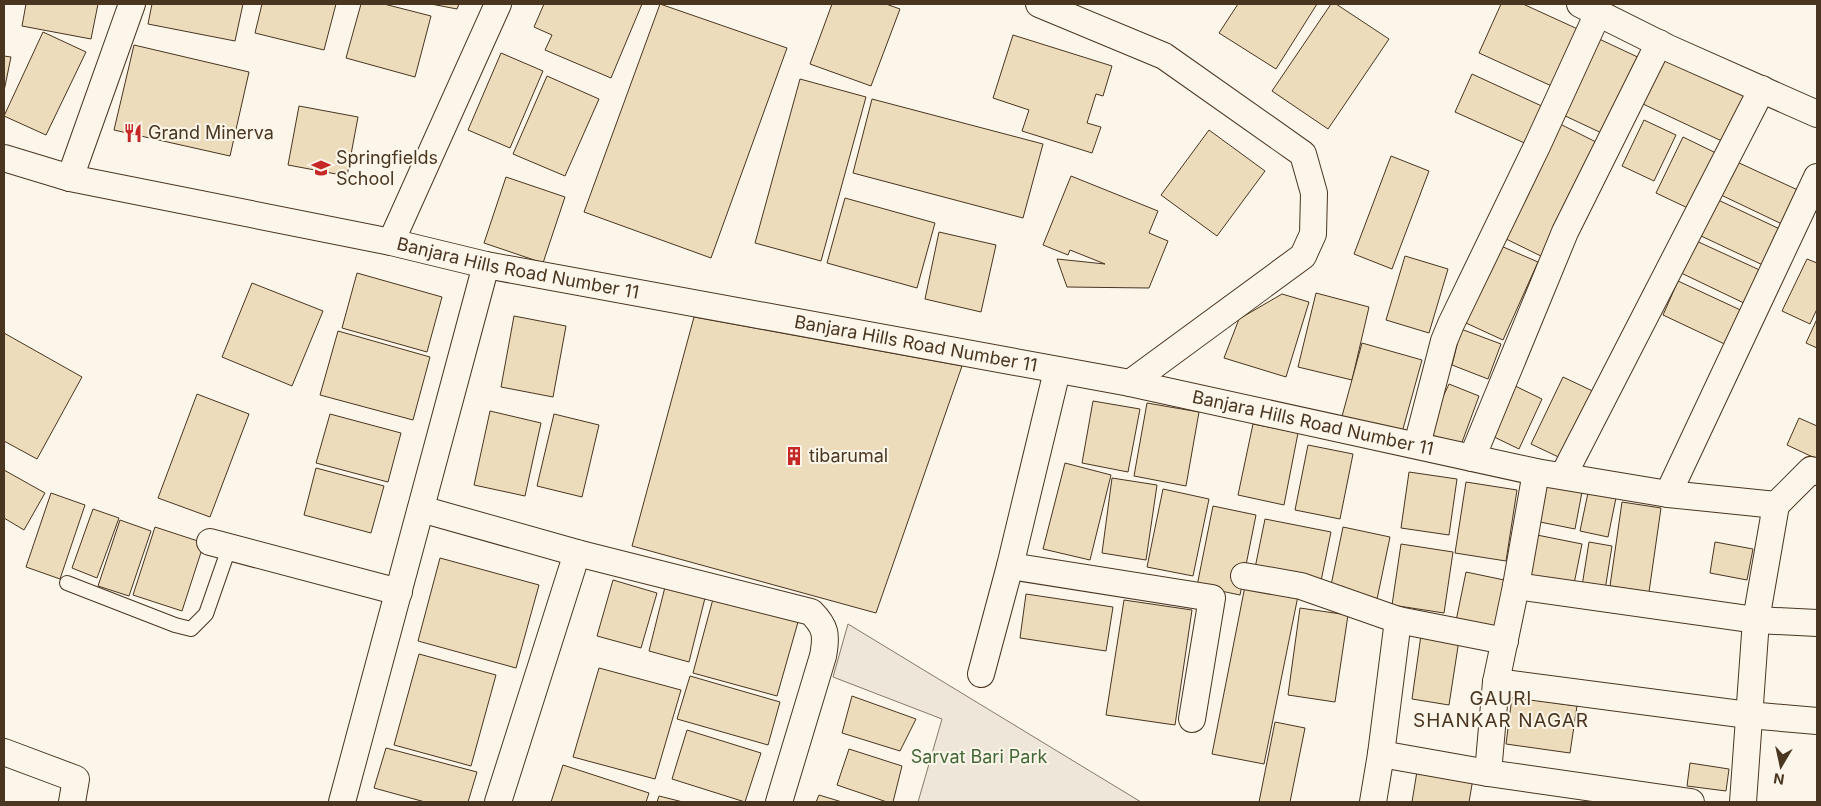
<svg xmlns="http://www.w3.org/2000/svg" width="1821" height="806" font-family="Inter,sans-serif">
  <rect width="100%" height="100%" fill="#fbf6e9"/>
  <path fill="#ede6d9" stroke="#887966" d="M848 624 1141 802H918L942 719 833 677Z"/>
  <g fill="#ecdcbc" stroke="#4a3520">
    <path d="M26 4H98L91 39 22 26Z"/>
    <path d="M152 4H243L235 41 148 24Z"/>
    <path d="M262 4H336L324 50 255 33Z"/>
    <path d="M361 4H384L431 16 415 77 346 58Z"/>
    <path d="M431 4H459L457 9Z"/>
    <path d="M544 4H642L611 78 545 50 552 35 534 27Z"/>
    <path d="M660 4 787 48 711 258 584 212Z"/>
    <path d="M832 4H886L900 9 871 86 810 64Z"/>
    <path d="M1238 4H1317L1276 69 1219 33Z"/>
    <path d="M1331 4H1336L1389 39 1328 129 1272 91Z"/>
    <path d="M1501 4H1523L1582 31 1556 88 1479 53Z"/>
    <path d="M43 32 86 52 46 135 4 116Z"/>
    <path d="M1013 35 1112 66 1103 96 1096 94 1087 123 1101 127 1092 153 1022 131 1029 110 993 98Z"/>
    <path d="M1597 38 1644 60 1608 136 1561 114Z"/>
    <path d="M134 45 249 72 230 156 114 130Z"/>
    <path d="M501 53 543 71 510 148 468 130Z"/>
    <path d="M4 56 11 57 4 91Z"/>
    <path d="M1665 58 1747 97 1726 143 1643 104Z"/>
    <path d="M1472 74 1546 108 1529 145 1455 112Z"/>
    <path d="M547 76 599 99 565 176 513 154Z"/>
    <path d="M800 79 866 97 821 261 755 243Z"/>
    <path d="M872 99 1043 144 1023 218 853 173Z"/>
    <path d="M299 106 358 117 347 176 288 165Z"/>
    <path d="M1644 120 1676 135 1654 181 1622 166Z"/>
    <path d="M1558 123 1600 144 1545 258 1502 237Z"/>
    <path d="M1209 130 1265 171 1217 236 1161 195Z"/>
    <path d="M1683 137 1718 154 1692 210 1656 193Z"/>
    <path d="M1391 156 1429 171 1392 269 1354 254Z"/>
    <path d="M1737 162 1800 191 1784 225 1721 195Z"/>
    <path d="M1071 176 1158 211 1149 233 1168 241 1149 288 1067 287 1057 259 1105 264 1070 250 1068 255 1043 245Z"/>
    <path d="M506 177 565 197 543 263 484 243Z"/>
    <path d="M845 198 935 223 917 288 827 263Z"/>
    <path d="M1716 199 1784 231 1767 267 1699 235Z"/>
    <path d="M939 232 996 245 981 312 925 299Z"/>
    <path d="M1692 239 1764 272 1748 305 1677 271Z"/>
    <path d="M1501 246 1538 262 1503 340 1466 323Z"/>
    <path d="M1405 256 1448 269 1429 333 1386 320Z"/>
    <path d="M1807 259 1817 263V309L1810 324 1782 311Z"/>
    <path d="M357 273 442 297 427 352 342 328Z"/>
    <path d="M1678 281 1749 314 1733 348 1663 315Z"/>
    <path d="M252 283 323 311 292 386 222 357Z"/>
    <path d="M1316 293 1369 307 1352 380 1298 367Z"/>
    <path d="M1282 294 1309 302 1286 377 1224 358 1239 319Z"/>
    <path d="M514 316 566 326 553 397 501 387Z"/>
    <path d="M694 317 962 366 876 613 632 546Z"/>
    <path d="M1817 319V348L1806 343Z"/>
    <path d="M1461 329 1501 344 1488 379 1452 365Z"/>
    <path d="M338 331 430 357 413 420 320 395Z"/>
    <path d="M4 333 82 377 37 459 4 441Z"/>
    <path d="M1362 343 1422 360 1401 436 1341 420Z"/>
    <path d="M1563 377 1601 395 1569 462 1531 444Z"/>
    <path d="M1449 384 1479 396 1461 445 1426 433Z"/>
    <path d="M1511 384 1542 399 1519 449 1488 434Z"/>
    <path d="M197 394 249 414 210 517 158 498Z"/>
    <path d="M1093 401 1140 409 1128 472 1082 463Z"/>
    <path d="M1147 403 1199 412 1186 486 1134 476Z"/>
    <path d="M490 411 541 423 525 496 474 485Z"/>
    <path d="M330 414 401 433 388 482 316 463Z"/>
    <path d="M554 414 599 425 582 497 537 486Z"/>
    <path d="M1799 418 1817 426V459L1787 445Z"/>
    <path d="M1253 424 1298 433 1284 505 1238 495Z"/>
    <path d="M1308 445 1353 454 1340 519 1295 510Z"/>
    <path d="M1065 463 1111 475 1090 560 1043 549Z"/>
    <path d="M316 468 384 486 371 533 304 515Z"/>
    <path d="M4 470 45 493 24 530 4 518Z"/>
    <path d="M1409 472 1457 479 1449 535 1401 528Z"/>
    <path d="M1112 478 1157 485 1146 560 1102 553Z"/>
    <path d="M1466 482 1517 490 1506 561 1455 553Z"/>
    <path d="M1543 485 1582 492 1575 529 1535 521Z"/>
    <path d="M1589 488 1617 493 1608 537 1580 531Z"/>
    <path d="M1163 489 1209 499 1193 576 1147 567Z"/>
    <path d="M51 493 85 505 60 579 26 567Z"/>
    <path d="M1622 502 1661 508 1649 592 1610 586Z"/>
    <path d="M1213 506 1256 515 1240 595 1197 586Z"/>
    <path d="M93 509 119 518 97 578 72 568Z"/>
    <path d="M1265 519 1331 532 1321 581 1255 568Z"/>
    <path d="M120 520 151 531 129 596 98 586Z"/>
    <path d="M155 527 204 543 182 611 133 595Z"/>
    <path d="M1343 527 1390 537 1376 604 1329 595Z"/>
    <path d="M1537 535 1582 544 1574 584 1529 575Z"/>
    <path d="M1589 542 1612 546 1605 590 1582 586Z"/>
    <path d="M1715 542 1753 549 1747 580 1710 573Z"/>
    <path d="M1401 544 1453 552 1444 613 1392 605Z"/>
    <path d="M440 558 539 585 516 668 418 641Z"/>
    <path d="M1466 572 1509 581 1499 630 1456 621Z"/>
    <path d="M613 580 657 593 641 648 597 636Z"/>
    <path d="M1246 581 1299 591 1264 764 1212 754Z"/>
    <path d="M666 583 706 594 689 662 649 651Z"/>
    <path d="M1026 594 1113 607 1106 651 1020 638Z"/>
    <path d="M713 599 798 622 777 696 693 673Z"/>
    <path d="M1124 600 1192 610 1175 725 1106 715Z"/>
    <path d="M1300 608 1348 615 1335 702 1288 695Z"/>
    <path d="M1421 635 1459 640 1449 705 1412 699Z"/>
    <path d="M419 654 496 675 471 766 394 745Z"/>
    <path d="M599 668 681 690 655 779 573 757Z"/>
    <path d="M690 676 780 702 768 745 677 719Z"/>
    <path d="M852 696 916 719 900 751 842 733Z"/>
    <path d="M1512 697 1577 706 1570 753 1506 744Z"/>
    <path d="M1275 722 1305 728 1290 802H1259Z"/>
    <path d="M687 730 761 753 745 802 672 779Z"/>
    <path d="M386 748 477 772 468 802H425L374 788Z"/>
    <path d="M849 749 902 766 893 802H887L837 785Z"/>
    <path d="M1690 763 1729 769 1726 791 1687 786Z"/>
    <path d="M563 765 649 793 646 802H551Z"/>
    <path d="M1418 765 1474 773 1469 802H1412Z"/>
    <path d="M819 795 842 802H816Z"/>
    <path d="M659 796 683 802H657Z"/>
  </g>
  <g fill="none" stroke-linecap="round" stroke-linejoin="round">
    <g stroke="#4a3520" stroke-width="16">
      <path id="service" d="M67 583 175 625 191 629 206 614 229 548"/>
    </g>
    <g stroke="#4a3520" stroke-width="28">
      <g id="minor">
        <path d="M1039 4 1164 56 1303 154 1314 193 1313 234 1303 256 1130 383"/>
        <path d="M1580 4 1668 48 1817 114"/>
        <path id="s1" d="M4 158 70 178 391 242 486 265 1130 383 1536 472 1668 494 1776 505 1811 470 1817 472"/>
        <path d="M70 178 132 4"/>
        <path d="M391 242 498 4"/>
        <path d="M1417 445 1444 341 1451 324 1538 144 1598 13"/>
        <path d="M1472 458 1565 232 1659 43"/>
        <path d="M1563 476 1762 89"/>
        <path d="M1668 494 1817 177"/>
        <path d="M421 509 577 553 811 612C826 627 827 635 823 656L779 802"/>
        <path d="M210 542 399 592"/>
        <path d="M1010 566 1212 598 1192 719"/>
        <path d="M1244 576 1301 586 1398 620 1505 641"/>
        <path d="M1516 586 1756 620 1817 623"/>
        <path d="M981 674 1010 566 1057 371"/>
        <path d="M1496 682 1748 715 1817 721"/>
        <path d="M4 752 76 779 72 802"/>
        <path d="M1381 754 1488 773 1691 802"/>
        <path d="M1488 773 1496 682 1516 586 1536 472"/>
        <path d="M342 802 486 265"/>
        <path d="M498 802 577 553"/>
        <path d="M1373 802 1381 754 1398 620"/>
        <path d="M1743 802 1756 620 1776 505"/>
      </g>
    </g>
    <use href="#service" stroke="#fbf6e9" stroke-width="14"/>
    <use href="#minor" stroke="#fbf6e9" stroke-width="26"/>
  </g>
  <defs>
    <g id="restaurant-bare" transform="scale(1.5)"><path d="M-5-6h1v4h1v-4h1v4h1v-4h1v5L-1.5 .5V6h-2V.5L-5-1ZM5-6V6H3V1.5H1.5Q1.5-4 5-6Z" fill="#c62828" stroke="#fbf6e9" stroke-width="2.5" paint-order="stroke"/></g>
    <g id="school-bare" transform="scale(1.5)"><path d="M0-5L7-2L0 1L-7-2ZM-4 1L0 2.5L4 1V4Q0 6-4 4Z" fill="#c62828" stroke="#fbf6e9" stroke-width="2.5" paint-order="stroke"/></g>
    <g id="building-bare" transform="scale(1.5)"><path d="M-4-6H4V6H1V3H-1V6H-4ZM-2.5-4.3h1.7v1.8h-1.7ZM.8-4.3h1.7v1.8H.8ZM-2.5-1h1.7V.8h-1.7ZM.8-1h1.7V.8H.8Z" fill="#c62828" stroke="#fbf6e9" stroke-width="2.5" paint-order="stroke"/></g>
  </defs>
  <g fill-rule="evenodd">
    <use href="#restaurant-bare" x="133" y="133"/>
    <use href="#school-bare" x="321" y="168"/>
    <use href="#building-bare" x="794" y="456"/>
  </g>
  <g text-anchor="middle" stroke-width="4" stroke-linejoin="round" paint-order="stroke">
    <g font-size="18" fill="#4a3520" stroke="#fbf6e9" text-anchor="start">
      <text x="148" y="139">Grand Minerva</text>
      <text x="336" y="164">Springfields<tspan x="336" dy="21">School</tspan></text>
      <text x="809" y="462">tibarumal</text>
    </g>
    <g font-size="18" fill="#4a3520" stroke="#fbf6e9">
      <text dy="6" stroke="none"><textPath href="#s1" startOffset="526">Banjara Hills Road Number 11</textPath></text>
      <text dy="6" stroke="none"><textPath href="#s1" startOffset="931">Banjara Hills Road Number 11</textPath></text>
      <text dy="6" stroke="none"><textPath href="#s1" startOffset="1336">Banjara Hills Road Number 11</textPath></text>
    </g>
    <g font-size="18" fill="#436837" stroke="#fbf6e9">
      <text x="979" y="763">Sarvat Bari Park</text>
    </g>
    <g font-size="19" letter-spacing="1" fill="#4a3520" stroke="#fbf6e9">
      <text x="1501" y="705">GAURI<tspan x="1501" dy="22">SHANKAR NAGAR</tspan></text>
    </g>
  </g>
  <rect width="1821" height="806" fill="none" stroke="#4a3520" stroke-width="10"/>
  <g transform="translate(1781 766) rotate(189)" stroke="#fbf6e9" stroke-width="4" paint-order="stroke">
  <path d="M0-4L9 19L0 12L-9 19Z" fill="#4a3520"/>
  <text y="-8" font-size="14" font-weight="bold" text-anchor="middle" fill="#4a3520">N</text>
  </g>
</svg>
